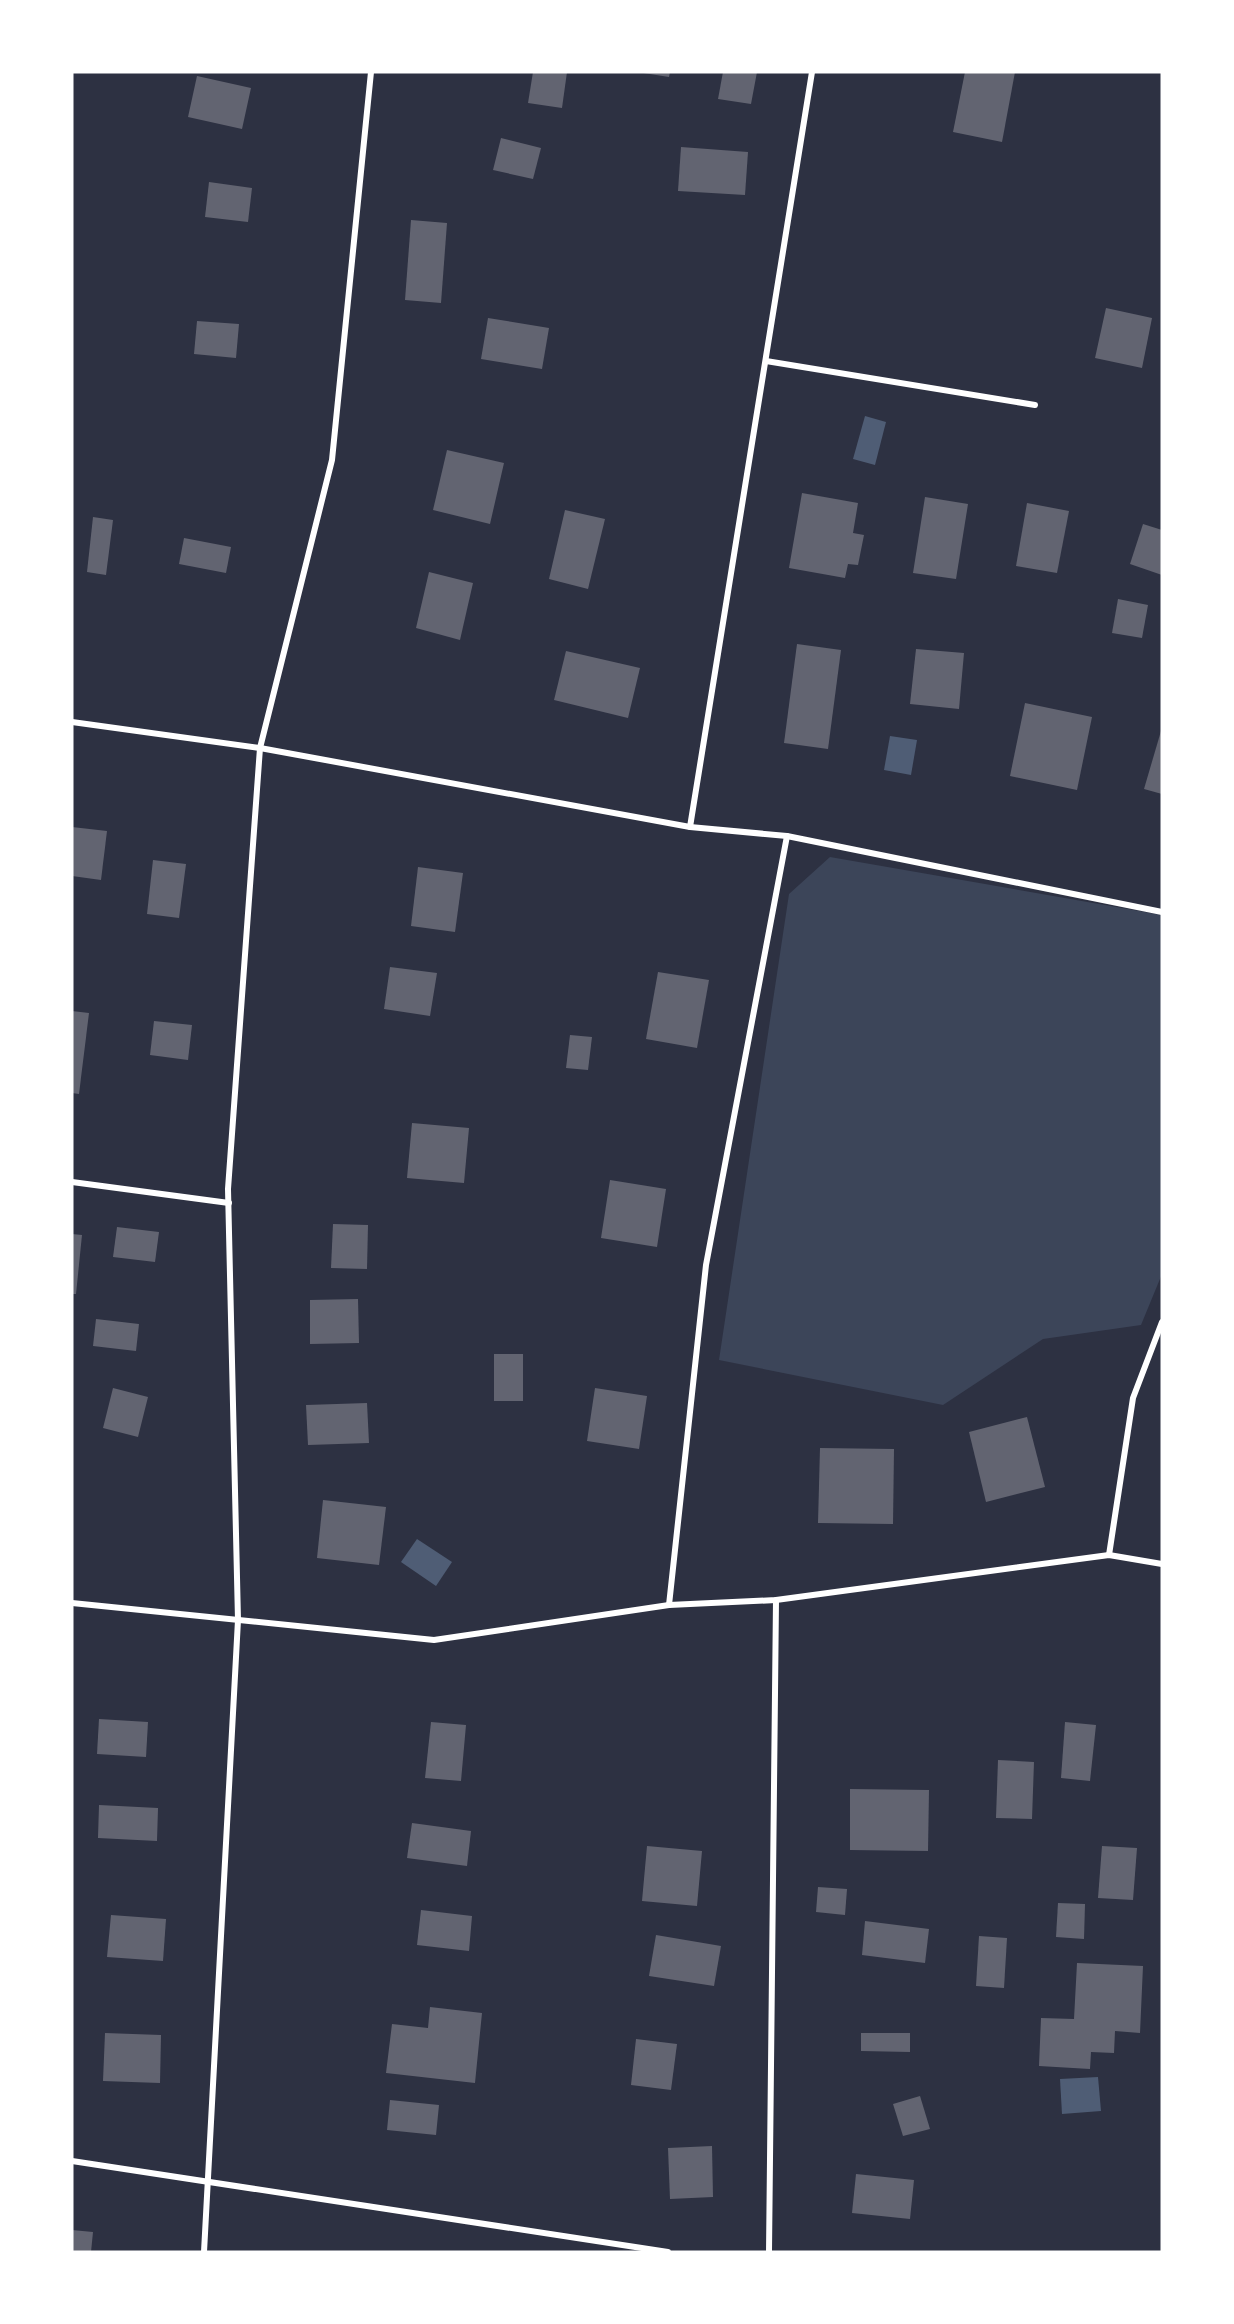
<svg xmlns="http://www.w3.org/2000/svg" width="1234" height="2324" font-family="'Golos Text',sans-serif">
  <rect width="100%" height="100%" fill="#2d3142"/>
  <path fill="#3c4559" d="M830 857 1162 915V1274L1141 1325 1043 1339 943 1405 719 1360 789 894Z"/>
  <g fill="#4f5d75">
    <path d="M865 416 886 422 875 465 853 459Z"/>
    <path d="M890 736 917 740 911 775 884 770Z"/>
    <path d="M417 1539 452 1562 436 1586 401 1562Z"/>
    <path d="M1098 2077 1101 2111 1062 2114 1060 2079Z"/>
  </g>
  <g fill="#626471">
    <path d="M533 72H567L562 108 528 103Z"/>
    <path d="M637 72H670L669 77Z"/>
    <path d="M723 72H757L751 104 718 99Z"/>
    <path d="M965 72H1015L1002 142 953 132Z"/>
    <path d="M197 76 251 88 242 129 188 117Z"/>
    <path d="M501 138 541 148 533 179 493 170Z"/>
    <path d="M681 147 748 152 745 195 678 191Z"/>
    <path d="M209 182 252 188 248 222 205 217Z"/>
    <path d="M411 220 447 223 441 303 405 300Z"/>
    <path d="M1106 308 1152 318 1142 368 1095 358Z"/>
    <path d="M488 318 549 328 542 369 481 359Z"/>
    <path d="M197 321 239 324 236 358 194 354Z"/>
    <path d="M447 450 504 463 490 524 433 510Z"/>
    <path d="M802 493 858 503 853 533 864 535 858 565 848 564 845 578 789 568Z"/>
    <path d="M925 497 968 504 956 579 913 573Z"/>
    <path d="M1027 503 1069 511 1057 573 1016 566Z"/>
    <path d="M565 510 605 519 588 589 549 579Z"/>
    <path d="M93 517 113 520 106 575 87 572Z"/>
    <path d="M1143 524 1162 530V575L1130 564Z"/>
    <path d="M184 538 231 547 226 573 179 564Z"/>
    <path d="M429 572 473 583 460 640 416 628Z"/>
    <path d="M1118 599 1148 605 1142 638 1112 633Z"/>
    <path d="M797 644 841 650 828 749 784 743Z"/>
    <path d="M916 649 964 653 959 709 910 704Z"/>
    <path d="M566 651 640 668 628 718 554 700Z"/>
    <path d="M1025 703 1092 717 1077 790 1010 776Z"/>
    <path d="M1161 731H1162V794L1144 789Z"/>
    <path d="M72 827 107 831 101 880 72 876Z"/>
    <path d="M153 860 186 864 179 918 147 914Z"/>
    <path d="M418 867 463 873 455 932 411 926Z"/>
    <path d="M390 967 437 973 430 1016 384 1009Z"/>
    <path d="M658 972 709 980 697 1048 646 1039Z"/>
    <path d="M72 1011 89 1013 79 1094 72 1093Z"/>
    <path d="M154 1021 192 1025 188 1060 150 1055Z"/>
    <path d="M570 1035 592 1037 588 1070 566 1068Z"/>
    <path d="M412 1123 469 1128 464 1183 407 1178Z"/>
    <path d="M610 1180 666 1189 657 1247 601 1238Z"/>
    <path d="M333 1224 368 1225 367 1269 331 1268Z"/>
    <path d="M117 1227 159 1232 155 1262 113 1257Z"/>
    <path d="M72 1234 82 1235 76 1294H72Z"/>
    <path d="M358 1299 359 1343 310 1344V1300Z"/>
    <path d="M96 1319 139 1324 136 1351 93 1346Z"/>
    <rect x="494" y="1354" width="29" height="47"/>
    <path d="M113 1388 148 1397 138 1437 103 1428Z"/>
    <path d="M595 1388 647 1396 639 1449 587 1441Z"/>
    <path d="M367 1403 369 1443 308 1445 306 1405Z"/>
    <path d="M1027 1417 1045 1487 986 1502 969 1432Z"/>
    <path d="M820 1448 894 1449 893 1524 818 1523Z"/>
    <path d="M323 1500 386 1507 379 1565 317 1558Z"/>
    <path d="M99 1719 148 1722 146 1757 97 1754Z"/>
    <path d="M431 1722 466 1725 461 1781 425 1778Z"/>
    <path d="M1065 1722 1096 1725 1090 1781 1061 1778Z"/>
    <path d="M998 1760 1034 1762 1032 1819 996 1818Z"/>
    <path d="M850 1789 929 1790 928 1851 850 1850Z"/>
    <path d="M99 1805 158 1808 157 1841 98 1838Z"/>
    <path d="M412 1823 471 1831 467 1866 407 1858Z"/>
    <path d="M647 1846 702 1851 697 1906 642 1901Z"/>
    <path d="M1102 1846 1137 1848 1133 1900 1098 1898Z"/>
    <path d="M818 1887 847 1889 845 1915 816 1912Z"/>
    <path d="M1058 1903 1085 1904 1084 1939 1056 1937Z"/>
    <path d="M421 1910 472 1916 469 1951 417 1945Z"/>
    <path d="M111 1915 166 1919 163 1961 107 1957Z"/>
    <path d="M865 1921 929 1929 925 1963 862 1955Z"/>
    <path d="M656 1935 721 1946 714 1986 649 1976Z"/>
    <path d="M979 1936 1007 1938 1004 1988 976 1986Z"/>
    <path d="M1077 1963 1143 1966 1140 2033 1115 2031 1114 2053 1091 2052 1090 2069 1039 2066 1041 2018 1074 2019Z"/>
    <path d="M430 2007 482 2013 475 2083 386 2073 392 2024 428 2028Z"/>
    <path d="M105 2033 161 2035 160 2083 103 2081Z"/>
    <path d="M861 2033H910V2052L861 2051Z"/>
    <path d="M636 2039 677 2044 671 2090 631 2085Z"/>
    <path d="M920 2096 930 2129 903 2136 893 2104Z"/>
    <path d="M390 2100 439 2105 436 2135 387 2130Z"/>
    <path d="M712 2146 713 2197 670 2199 668 2148Z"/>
    <path d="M856 2174 914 2180 910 2219 852 2213Z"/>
    <path d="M72 2230 93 2232 91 2252H72Z"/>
  </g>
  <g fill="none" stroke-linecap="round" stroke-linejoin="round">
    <g stroke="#fff" stroke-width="6">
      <path d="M766 361 1035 405"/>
      <path d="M72 722 260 748 690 827 787 836 1162 912"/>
      <path d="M690 827 812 72"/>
      <path d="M72 1182 229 1203"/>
      <path d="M1109 1555 1133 1398 1162 1322"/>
      <path d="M72 1603 434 1640 669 1605 776 1600 1109 1555 1162 1564"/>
      <path d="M669 1605 706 1265 787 836"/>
      <path d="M72 2161 668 2252"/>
      <path d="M204 2252 238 1620 228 1189 260 748 332 460 371 72"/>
      <path d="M769 2252 776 1600"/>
    </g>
  </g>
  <rect width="1234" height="2324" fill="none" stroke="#ffffff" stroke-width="147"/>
</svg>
